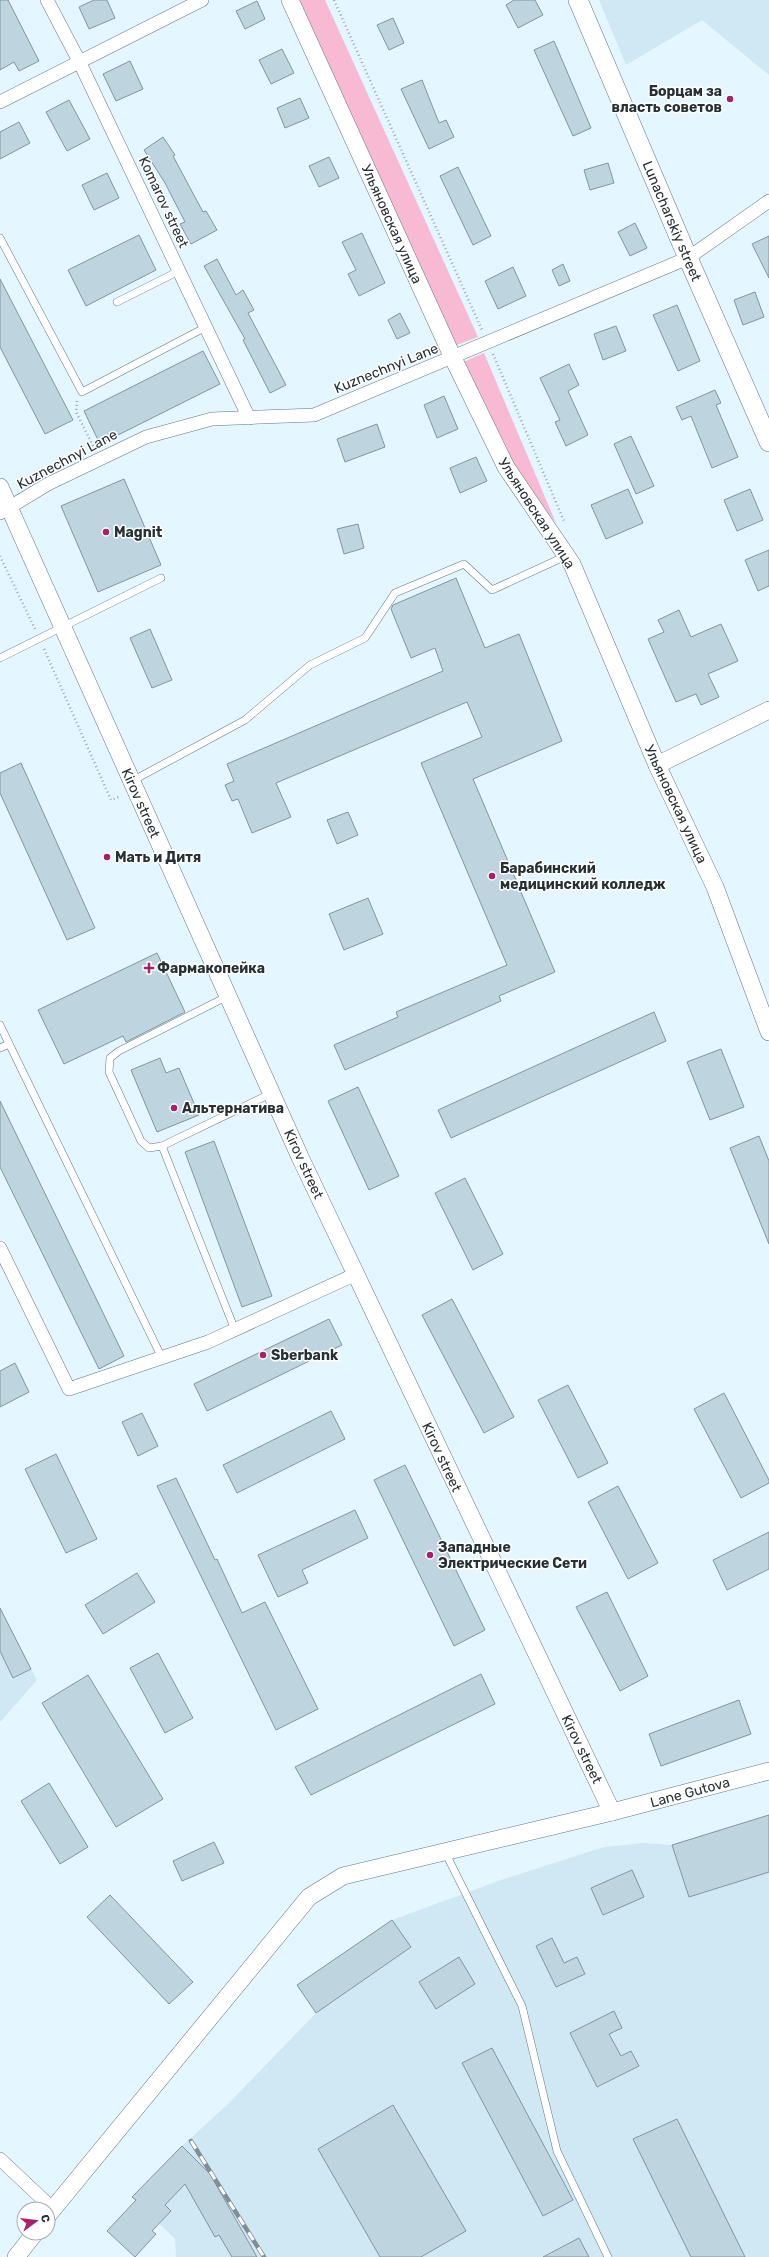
<svg xmlns="http://www.w3.org/2000/svg" width="769" height="2257" font-family="Rubik,sans-serif">
  <rect width="100%" height="100%" fill="#e4f6ff"/>
  <g fill="#d0e8f4">
    <path d="M599 0H769V75L702 20 626 65Z"/>
    <path d="M0 1608 37 1680 0 1722Z"/>
    <path d="M769 1815V2257H176L175 2239 132 2197 182 2146 228 2104 316 2013 297 1985 392 1920 504 1879 604 1847 643 1843 672 1845Z"/>
  </g>
  <g fill="#f7bad2">
    <path d="M295 0H325L478 337 454 346Z"/>
    <path d="M484 353 556 523 511 465 463 362Z"/>
  </g>
  <g fill="#bed5e0" stroke="#80959f">
    <path d="M0 0H8L39 61 19 71 14 62 0 70Z"/>
    <path d="M94 0H107L115 18 89 29 79 7Z"/>
    <path d="M514 0H535L543 15 518 28 506 5Z"/>
    <path d="M257 1 265 19 245 29 236 11Z"/>
    <path d="M393 18 404 43 389 50 377 25Z"/>
    <path d="M554 41 591 128 573 136 534 50Z"/>
    <path d="M282 49 294 73 271 84 259 60Z"/>
    <path d="M130 61 143 89 116 101 103 74Z"/>
    <path d="M422 80 439 123 446 120 454 137 429 149 401 89Z"/>
    <path d="M300 98 309 118 285 128 277 108Z"/>
    <path d="M69 100 90 139 67 151 46 112Z"/>
    <path d="M19 122 30 143 0 159V132Z"/>
    <path d="M163 137 175 155 173 156 203 212 206 211 217 230 191 244 180 224 185 222 165 183 144 150Z"/>
    <path d="M329 157 339 178 319 187 309 166Z"/>
    <path d="M608 163 614 183 590 190 584 170Z"/>
    <path d="M458 167 491 236 473 245 440 176Z"/>
    <path d="M107 173 119 198 94 210 82 185Z"/>
    <path d="M635 223 647 248 630 256 618 232Z"/>
    <path d="M362 233 385 283 359 296 348 274 356 270 342 242Z"/>
    <path d="M139 235 156 270 86 306 68 270Z"/>
    <path d="M769 236V278L752 244Z"/>
    <path d="M217 259 236 295 243 290 254 310 248 313 286 385 270 393 243 340 245 339 204 266Z"/>
    <path d="M563 264 570 281 559 286 552 270Z"/>
    <path d="M513 267 526 296 498 309 485 281Z"/>
    <path d="M0 279 73 420 45 434 0 347Z"/>
    <path d="M755 292 764 317 743 325 734 300Z"/>
    <path d="M677 305 700 361 678 371 653 315Z"/>
    <path d="M400 313 410 333 397 339 388 320Z"/>
    <path d="M616 326 626 351 603 360 594 334Z"/>
    <path d="M203 351 220 384 100 444 84 411Z"/>
    <path d="M569 364 579 385 568 391 588 435 566 446 555 422 560 420 540 378Z"/>
    <path d="M715 390 721 403 716 405 738 457 712 468 691 416 682 420 676 407Z"/>
    <path d="M444 396 458 429 437 438 424 405Z"/>
    <path d="M377 424 385 447 345 462 337 439Z"/>
    <path d="M631 436 654 486 636 494 614 444Z"/>
    <path d="M476 457 487 481 460 493 450 468Z"/>
    <path d="M124 479 161 565 98 592 61 506Z"/>
    <path d="M628 489 643 523 606 539 591 505Z"/>
    <path d="M750 489 763 520 737 531 724 500Z"/>
    <path d="M358 524 364 548 344 554 337 529Z"/>
    <path d="M769 550V586L758 591 745 560Z"/>
    <path d="M456 578 485 648 519 634 562 741 473 779 555 972 499 996 501 1001 345 1070 334 1045 398 1017 396 1012 507 965 421 763 482 737 467 702 276 783 291 817 252 833 238 799 232 801 225 785 234 781 227 764 443 671 435 648 411 658 391 609 393 605Z"/>
    <path d="M679 610 691 637 721 624 738 661 708 674 719 697 701 705 696 694 676 702 648 639 664 632 658 620Z"/>
    <path d="M150 629 172 680 152 688 130 638Z"/>
    <path d="M21 763 95 928 67 940 0 793V773Z"/>
    <path d="M348 812 358 835 337 844 327 820Z"/>
    <path d="M368 898 383 934 344 950 329 914Z"/>
    <path d="M157 953 185 1012 126 1042 123 1036 64 1064 38 1010Z"/>
    <path d="M654 1012 666 1041 451 1138 438 1110Z"/>
    <path d="M721 1049 744 1107 710 1120 687 1062Z"/>
    <path d="M160 1058 166 1073 179 1068 199 1115 157 1132 131 1070Z"/>
    <path d="M358 1087 399 1176 369 1190 328 1101Z"/>
    <path d="M0 1101 124 1356 99 1369 0 1167Z"/>
    <path d="M759 1136 769 1161V1244L730 1148Z"/>
    <path d="M214 1141 272 1296 242 1307 185 1152Z"/>
    <path d="M465 1178 503 1254 473 1270 435 1193Z"/>
    <path d="M452 1299 514 1417 484 1433 422 1315Z"/>
    <path d="M329 1319 342 1345 207 1411 194 1384Z"/>
    <path d="M15 1363 29 1392 0 1407V1371Z"/>
    <path d="M568 1385 608 1463 578 1478 538 1400Z"/>
    <path d="M724 1393 769 1480V1483L741 1498 694 1409Z"/>
    <path d="M331 1411 345 1439 237 1493 223 1465Z"/>
    <path d="M142 1413 158 1446 138 1456 122 1422Z"/>
    <path d="M56 1454 97 1539 66 1553 25 1469Z"/>
    <path d="M405 1465 485 1630 454 1646 374 1480Z"/>
    <path d="M176 1478 215 1560 217 1559 242 1613 265 1602 318 1709 276 1730 157 1486Z"/>
    <path d="M618 1486 658 1563 628 1579 588 1502Z"/>
    <path d="M355 1510 368 1538 302 1570 308 1583 278 1597 258 1555Z"/>
    <path d="M769 1532V1569L727 1590 713 1560Z"/>
    <path d="M137 1573 155 1602 103 1634 85 1605Z"/>
    <path d="M607 1592 648 1676 620 1691 576 1607Z"/>
    <path d="M0 1608 31 1669 13 1678 0 1651Z"/>
    <path d="M158 1653 193 1718 165 1733 130 1668Z"/>
    <path d="M481 1674 495 1704 311 1795 295 1767Z"/>
    <path d="M88 1675 163 1799 116 1827 42 1703Z"/>
    <path d="M739 1700 751 1734 661 1766 649 1734Z"/>
    <path d="M49 1783 88 1847 60 1864 21 1801Z"/>
    <path d="M769 1815V1872L689 1897 672 1845Z"/>
    <path d="M214 1842 224 1863 182 1881 173 1861Z"/>
    <path d="M632 1870 644 1897 603 1915 591 1888Z"/>
    <path d="M110 1895 193 1982 169 2004 87 1917Z"/>
    <path d="M392 1920 411 1947 316 2013 297 1985Z"/>
    <path d="M552 1938 564 1963 577 1957 585 1974 556 1987 536 1946Z"/>
    <path d="M459 1957 475 1984 436 2009 419 1982Z"/>
    <path d="M614 2011 622 2028 609 2034 621 2056 631 2051 639 2066 597 2087 570 2033Z"/>
    <path d="M492 2048 573 2200 543 2216 462 2063Z"/>
    <path d="M393 2105 466 2231 421 2257H380L318 2149Z"/>
    <path d="M677 2119 745 2257H691L633 2139Z"/>
    <path d="M182 2146 210 2174 257 2257H232L219 2235 215 2237 185 2184 165 2205 171 2211 152 2231 156 2234 135 2257 107 2231 136 2200 132 2197Z"/>
    <path d="M579 2238 589 2257H543Z"/>
  </g>
  <g fill="none" stroke-linecap="round" stroke-linejoin="round">
    <g stroke="#637881" stroke-width="8">
      <g id="service">
        <path d="M0 238 82 392 206 327"/>
        <path d="M117 302 179 271"/>
        <path d="M0 658 161 578"/>
        <path d="M132 781 245 720 310 665 365 638 395 593 464 564 492 590 566 556"/>
        <path d="M228 996 119 1051 110 1058 109 1072 141 1141 149 1148 162 1146 235 1330"/>
        <path d="M0 1025 162 1358"/>
        <path d="M0 1048 9 1044"/>
        <path d="M162 1146 272 1093"/>
        <path d="M445 1852 522 2006 557 2151 608 2257"/>
      </g>
    </g>
    <g stroke="#637881" stroke-width="14">
      <g id="minor">
        <path d="M47 0 79 61 249 418"/>
        <path d="M0 102 202 0"/>
        <path d="M0 513 48 484 146 437 212 419 314 415 688 258 769 201"/>
        <path d="M0 1248 69 1389 208 1342 356 1274"/>
        <path d="M0 2159 53 2209"/>
      </g>
    </g>
    <g stroke="#637881" stroke-width="18">
      <g id="tertiary">
        <path d="M290 0 453 358 506 467 572 564 657 765 715 887 769 1032"/>
        <path d="M0 487 300 1157 612 1812"/>
        <path d="M657 765 769 710"/>
        <path d="M48 2215 309 1897 343 1876 612 1812 769 1771"/>
        <path d="M16 2257 35 2233"/>
      </g>
    </g>
    <g stroke="#637881" stroke-width="20">
      <path id="secondary" d="M578 0 688 258 769 442"/>
    </g>
    <g stroke="#9ba9b1" stroke-width="2.5" stroke-dasharray="1 3" stroke-linecap="butt">
      <path d="M334 0 482 330"/>
      <path d="M493 354 564 521"/>
      <path d="M77 401 76 412 94 448"/>
      <path d="M0 556 35 629"/>
      <path d="M44 649 111 800 121 796"/>
    </g>
    <use href="#service" stroke="#fff" stroke-width="7"/>
    <use href="#minor" stroke="#fff" stroke-width="13"/>
    <use href="#tertiary" stroke="#fff" stroke-width="17"/>
    <use href="#secondary" stroke="#fff" stroke-width="19"/>
    <g stroke="#808e95" stroke-width="4.5">
      <path id="rail" d="M191 2141 264 2257"/>
    </g>
    <use href="#rail" stroke="#fff" stroke-width="3" stroke-dasharray="9" stroke-linecap="butt"/>
  </g>
  <g fill="#a72069" stroke="#fff" stroke-width="1.5">
    <circle cx="730" cy="99" r="4"/>
    <circle cx="106" cy="532" r="4"/>
    <circle cx="107" cy="857" r="4"/>
    <circle cx="492" cy="876" r="4"/>
    <path d="M147 962h4v4h4v4h-4v4h-4v-4h-4v-4h4z"/>
    <circle cx="174" cy="1108" r="4"/>
    <circle cx="263" cy="1355" r="4"/>
    <circle cx="430" cy="1555" r="4"/>
  </g>
  <g text-anchor="middle" stroke-width="3" stroke-linejoin="round" paint-order="stroke">
    <g font-size="14" font-weight="bold" fill="#273035" stroke="#fff" text-anchor="start">
      <text x="722" y="96" text-anchor="end">Борцам за<tspan x="722" dy="16">власть советов</tspan></text>
      <text x="114" y="537">Magnit</text>
      <text x="115" y="862">Мать и Дитя</text>
      <text x="500" y="873">Барабинский<tspan x="500" dy="16">медицинский колледж</tspan></text>
      <text x="157" y="973">Фармакопейка</text>
      <text x="182" y="1113">Альтернатива</text>
      <text x="271" y="1360">Sberbank</text>
      <text x="438" y="1552">Западные<tspan x="438" dy="16">Электрические Сети</tspan></text>
    </g>
    <g font-size="14" fill="#273035" stroke="#fff">
      <text transform="translate(164 202) rotate(65)" y="5">Komarov street</text>
      <text transform="translate(672 221) rotate(67)" y="5">Lunacharskiy street</text>
      <text transform="translate(392 224) rotate(66)" y="5">Ульяновская улица</text>
      <text transform="translate(386 368) rotate(-22)" y="5">Kuznechnyi Lane</text>
      <text transform="translate(67 459) rotate(-28)" y="5">Kuznechnyi Lane</text>
      <text transform="translate(537 513) rotate(57)" y="5">Ульяновская улица</text>
      <text transform="translate(141 803) rotate(66)" y="5">Kirov street</text>
      <text transform="translate(676 804) rotate(65)" y="5">Ульяновская улица</text>
      <text transform="translate(304 1164) rotate(65)" y="5">Kirov street</text>
      <text transform="translate(442 1457) rotate(65)" y="5">Kirov street</text>
      <text transform="translate(582 1749) rotate(64)" y="5">Kirov street</text>
      <text transform="translate(690 1792) rotate(-15)" y="5">Lane Gutova</text>
    </g>
  </g>
  <g transform="translate(36 2221) rotate(75)"><circle r="19" fill="#ffffff" stroke="#a9acae"/>
  <path d="M0-3L7 15L0 10L-7 15Z" fill="#a72069"/>
  <text y="-6" font-size="11" font-weight="bold" text-anchor="middle" fill="#273035">С</text>
  </g>
</svg>
